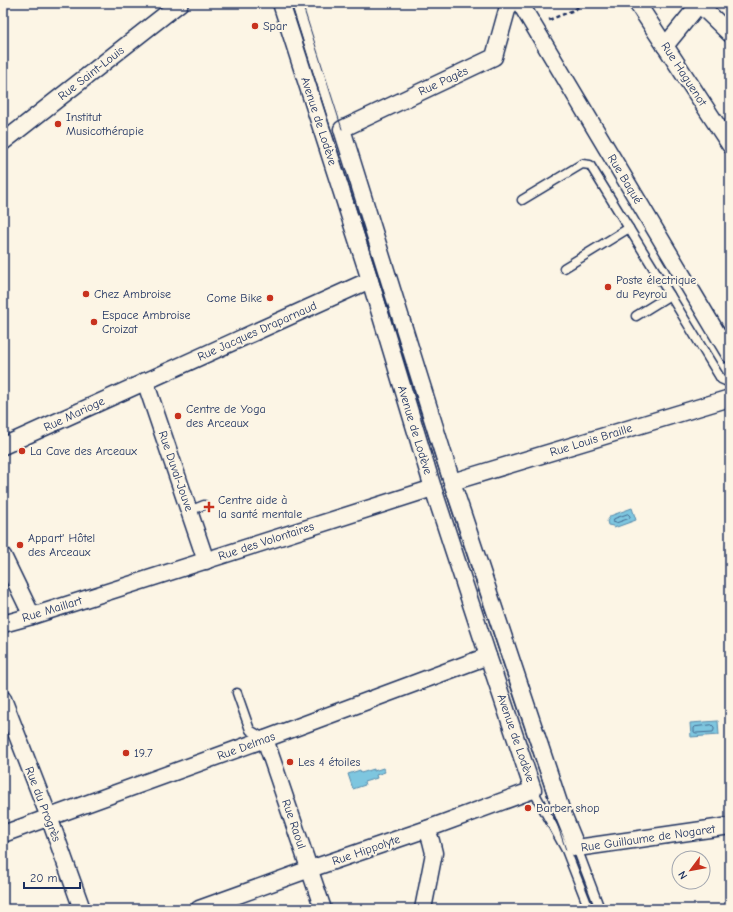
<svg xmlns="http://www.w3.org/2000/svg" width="733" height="912" font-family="'Comic Neue',sans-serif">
  <rect width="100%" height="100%" fill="#fcf5e5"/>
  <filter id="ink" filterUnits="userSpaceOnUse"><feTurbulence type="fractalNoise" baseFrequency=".025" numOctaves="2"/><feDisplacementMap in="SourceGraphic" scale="8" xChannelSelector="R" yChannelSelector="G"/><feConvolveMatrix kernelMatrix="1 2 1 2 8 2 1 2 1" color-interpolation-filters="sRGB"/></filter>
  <g filter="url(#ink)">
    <g fill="#7ec6df" stroke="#568aab">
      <path d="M632 508 636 520 614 528 613 526 608 525 607 521 610 517V516Z"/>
      <path d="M718 721 719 735 691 737 690 723Z"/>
      <path d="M383 768 385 772 376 775 377 778 364 782 365 785 353 789 348 774 360 770 361 773 374 769V771Z"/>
    </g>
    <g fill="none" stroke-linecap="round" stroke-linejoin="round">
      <g stroke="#436b92" stroke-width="1">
        <path d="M628 514 630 516V518L616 523 613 522 614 519Z"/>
        <path d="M712 725 714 727V730L713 732 696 733 694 732V728L695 727Z"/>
      </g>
      <g stroke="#1b2f5e" stroke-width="11">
        <g id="lane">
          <path d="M522 200 582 164 590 165 670 295 636 316"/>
          <path d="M564 268 629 228"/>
          <path d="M670 295 721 379 730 383"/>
          <path d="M189 511 204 505"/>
          <path d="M237 693 250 730 265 739"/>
          <path d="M533 790 566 850 589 909"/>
          <path d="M575 849 577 848 600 909"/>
        </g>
      </g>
      <g stroke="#1b2f5e" stroke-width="19">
        <g id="street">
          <path d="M509 3 494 57 342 129 452 482 561 809 577 848 730 826"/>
          <path d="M520 3 730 355"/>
          <path d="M637 3 730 145"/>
          <path d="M699 4 730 34"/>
          <path d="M665 46 700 3"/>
          <path d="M3 142 180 3"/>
          <path d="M145 381 206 561"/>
          <path d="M3 446 370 280"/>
          <path d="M452 482 730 398"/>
          <path d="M3 556 32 616"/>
          <path d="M3 624 32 616 433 488"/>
          <path d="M3 699 49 817 82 909"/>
          <path d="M265 739 323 909"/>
          <path d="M3 834 265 739 488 656"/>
          <path d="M199 909 310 869 427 829 533 790 488 656 433 488 370 280 281 3"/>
          <path d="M423 909 434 853 431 841 427 829"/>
        </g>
      </g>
      <path stroke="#1b2f5e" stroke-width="2.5" stroke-dasharray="4 3" stroke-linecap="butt" d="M549 20 574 10 585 3"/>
      <use href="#lane" stroke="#fcf5e5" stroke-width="8"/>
      <use href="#street" stroke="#fcf5e5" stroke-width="16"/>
      <g stroke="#1b2f5e" stroke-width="1">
        <path d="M291 3 450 505 519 712 566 850"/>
        <path d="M302 3 342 129"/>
      </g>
    </g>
  </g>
  <g fill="#c8321e" stroke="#fcf5e5" stroke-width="1.5">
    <circle cx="255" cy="26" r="4"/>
    <circle cx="58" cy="124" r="4"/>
    <circle cx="608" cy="287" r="4"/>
    <circle cx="86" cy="294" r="4"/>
    <circle cx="270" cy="298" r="4"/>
    <circle cx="94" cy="322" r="4"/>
    <circle cx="178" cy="416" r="4"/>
    <circle cx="22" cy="451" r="4"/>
    <path d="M207 501h4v4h4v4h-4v4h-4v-4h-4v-4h4z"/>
    <circle cx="20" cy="545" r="4"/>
    <circle cx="126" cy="753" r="4"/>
    <circle cx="290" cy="762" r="4"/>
    <circle cx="528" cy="808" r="4"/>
  </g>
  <g text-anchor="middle" stroke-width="4" stroke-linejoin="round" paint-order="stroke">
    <g font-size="12" fill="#1b2f5e" stroke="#fcf5e5" text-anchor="start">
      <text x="263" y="30">Spar</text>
      <text x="66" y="121">Institut<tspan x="66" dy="14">Musicothérapie</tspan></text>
      <text x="616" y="284">Poste électrique<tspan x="616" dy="14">du Peyrou</tspan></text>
      <text x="94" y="298">Chez Ambroise</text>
      <text x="262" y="302" text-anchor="end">Come Bike</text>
      <text x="102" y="319">Espace Ambroise<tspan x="102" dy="14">Croizat</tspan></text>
      <text x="186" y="413">Centre de Yoga<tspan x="186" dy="14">des Arceaux</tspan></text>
      <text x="30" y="455">La Cave des Arceaux</text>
      <text x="218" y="504">Centre aide à<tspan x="218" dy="14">la santé mentale</tspan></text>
      <text x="28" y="542">Appart' Hôtel<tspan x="28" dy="14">des Arceaux</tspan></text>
      <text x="134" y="757">19.7</text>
      <text x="298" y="766">Les 4 étoiles</text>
      <text x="536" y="812">Barber shop</text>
    </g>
    <g font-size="12" fill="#1b2f5e" stroke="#fcf5e5">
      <text transform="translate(91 73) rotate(-38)" y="4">Rue Saint-Louis</text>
      <text transform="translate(684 74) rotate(57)" y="4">Rue Haguenot</text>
      <text transform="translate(443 81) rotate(-25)" y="4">Rue Pagès</text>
      <text transform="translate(319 121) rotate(72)" y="4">Avenue de Lodève</text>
      <text transform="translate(625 179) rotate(59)" y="4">Rue Baqué</text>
      <text transform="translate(257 331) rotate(-24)" y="4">Rue Jacques Draparnaud</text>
      <text transform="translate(74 414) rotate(-25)" y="4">Rue Marioge</text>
      <text transform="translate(415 430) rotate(73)" y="4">Avenue de Lodève</text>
      <text transform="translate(591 440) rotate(-17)" y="4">Rue Louis Braille</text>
      <text transform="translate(176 471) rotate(71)" y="4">Rue Duval-Jouve</text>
      <text transform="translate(266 541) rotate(-18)" y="4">Rue des Volontaires</text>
      <text transform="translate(52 609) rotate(-17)" y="4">Rue Maillart</text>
      <text transform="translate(516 738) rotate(71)" y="4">Avenue de Lodève</text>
      <text transform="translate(246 746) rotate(-20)" y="4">Rue Delmas</text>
      <text transform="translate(43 804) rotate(69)" y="4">Rue du Progrès</text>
      <text transform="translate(294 824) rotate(71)" y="4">Rue Raoul</text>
      <text transform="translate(648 838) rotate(-8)" y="4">Rue Guillaume de Nogaret</text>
      <text transform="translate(366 850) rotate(-19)" y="4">Rue Hippolyte</text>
    </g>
  </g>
  <rect width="733" height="912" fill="none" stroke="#fcf5e5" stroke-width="16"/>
  <rect x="8" y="8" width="717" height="896" fill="none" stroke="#1b2f5e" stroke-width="1.5" filter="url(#ink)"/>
  <g transform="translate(691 870) rotate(238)"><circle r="19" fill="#fcf5e5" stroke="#a2a6af"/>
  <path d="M0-3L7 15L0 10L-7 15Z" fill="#c8321e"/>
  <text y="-6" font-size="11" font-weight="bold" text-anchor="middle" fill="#1b2f5e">N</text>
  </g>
  <path d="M24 882v6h56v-6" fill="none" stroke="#1b2f5e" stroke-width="2"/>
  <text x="30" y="882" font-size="12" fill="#1b2f5e" stroke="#fcf5e5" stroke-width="3" paint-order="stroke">20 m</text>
</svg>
